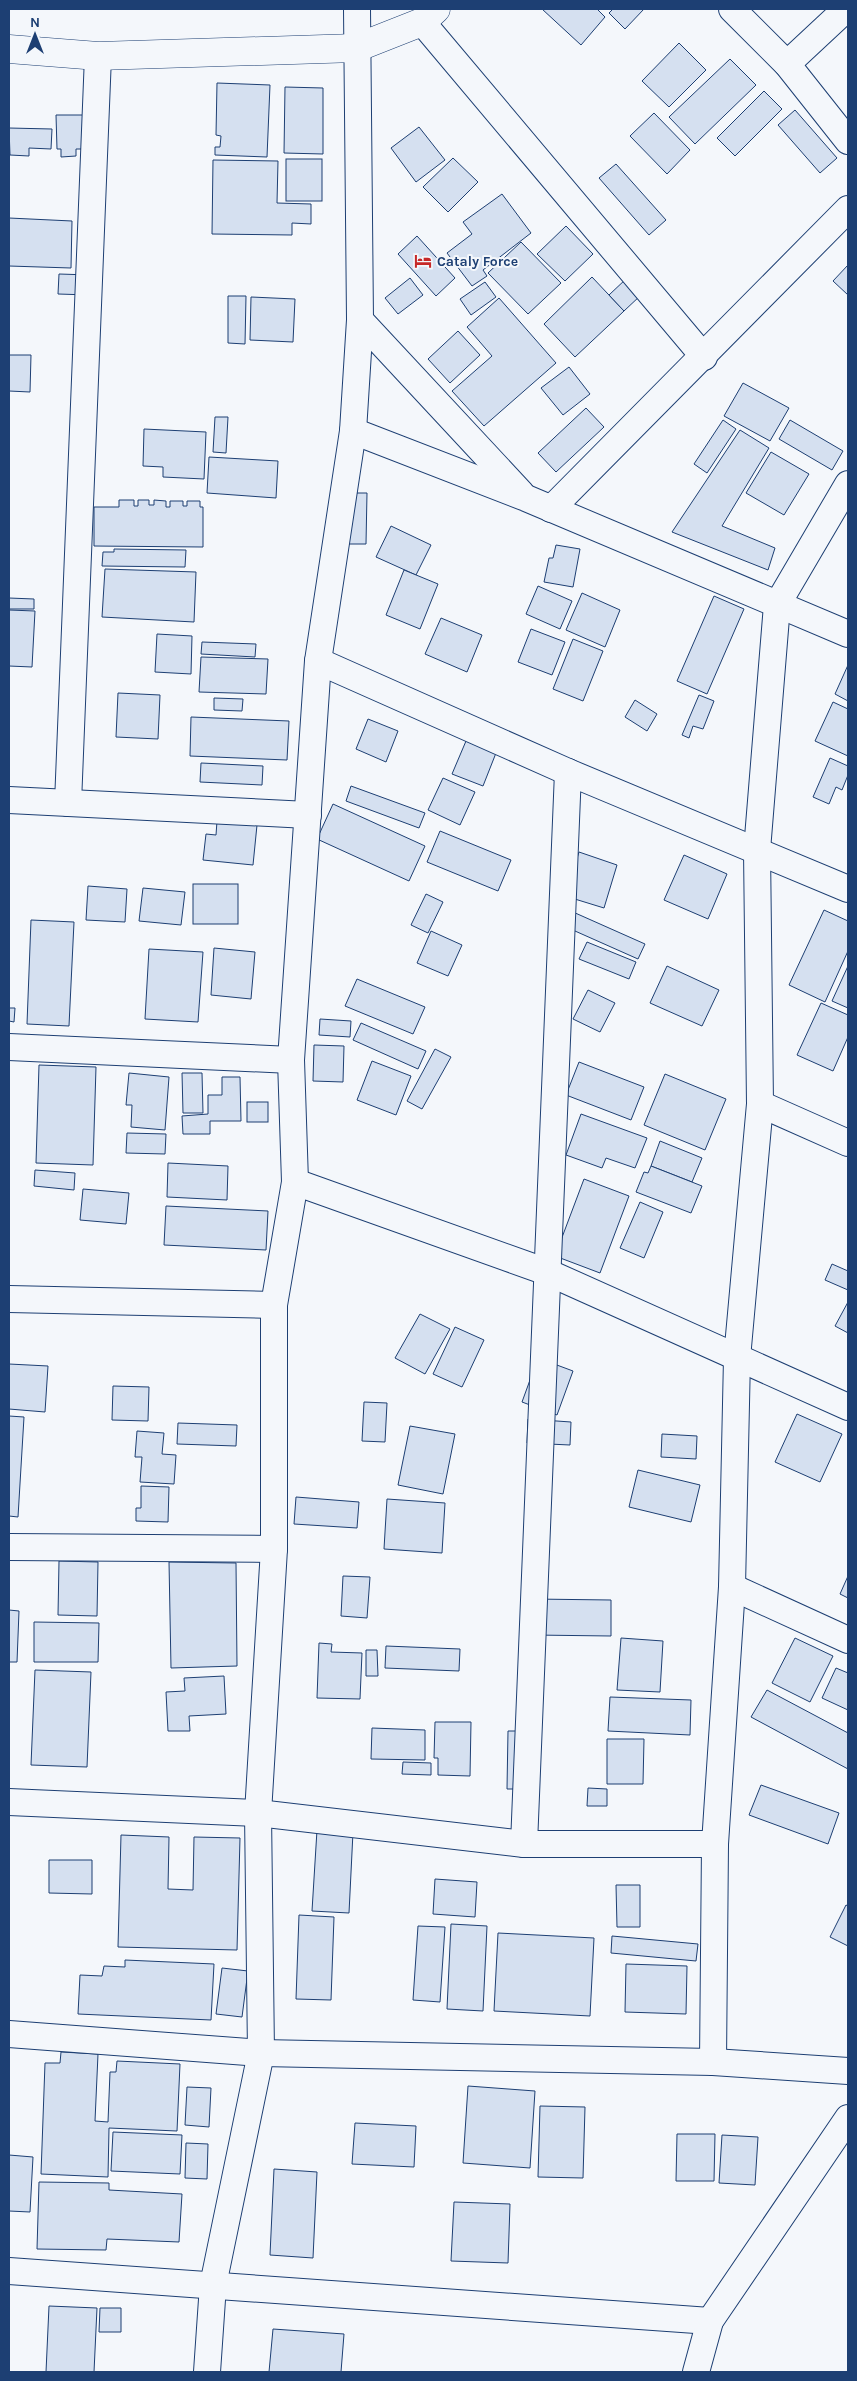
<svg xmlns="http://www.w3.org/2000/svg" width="857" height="2381" font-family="Karla,sans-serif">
  <rect width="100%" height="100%" fill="#f4f7fb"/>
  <g fill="#d5e0f0" stroke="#1d3f73">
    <path d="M542 9H597L605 17 581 45Z"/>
    <path d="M613 9H644L625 29 609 13Z"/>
    <path d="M679 43 706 70 669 107 642 81Z"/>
    <path d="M730 59 756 85 695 144 669 117Z"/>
    <path d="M217 83 270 85 267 157 215 155V147H220L221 136 216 135Z"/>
    <path d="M285 87 323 88V154L284 153Z"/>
    <path d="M764 91 782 109 735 156 717 138Z"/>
    <path d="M795 110 837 158 820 173 778 125Z"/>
    <path d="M654 113 690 150 667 174 630 136Z"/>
    <path d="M56 115H88V149H76V156L61 157V149H57Z"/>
    <path d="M419 127 445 160 416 182 391 148Z"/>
    <path d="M9 128 52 129 51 149 29 148V156L10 155Z"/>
    <path d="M453 158 478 182 448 212 423 187Z"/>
    <rect x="286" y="159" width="36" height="42"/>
    <path d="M213 160 278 161 277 203 311 204V224L292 223V235L212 234Z"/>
    <path d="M616 164 666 220 649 235 599 178Z"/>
    <path d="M502 194 531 233 483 270 487 276 472 286 447 253 472 234 463 222Z"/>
    <path d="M9 218 72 221 71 268 9 266Z"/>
    <path d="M566 226 593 254 565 281 537 254Z"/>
    <path d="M417 236 455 278 436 296 398 254Z"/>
    <path d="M521 242 561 283 528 314 488 273Z"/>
    <path d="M848 265V295L833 281Z"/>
    <path d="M59 274 90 275 89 295 58 294Z"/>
    <path d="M592 277 624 311 575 357 544 324Z"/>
    <path d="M410 278 423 295 398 314 385 298Z"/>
    <path d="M627 278 641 295 624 311 609 295Z"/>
    <path d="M485 282 496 297 471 315 460 299Z"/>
    <path d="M228 296H246L245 344 228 343Z"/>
    <path d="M251 297 295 299 293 342 250 340Z"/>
    <path d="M499 298 556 363 484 426 452 391 492 356 467 327Z"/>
    <path d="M458 331 480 355 450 383 428 359Z"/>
    <path d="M9 355H31L30 392 9 391Z"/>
    <path d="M569 367 590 394 563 415 541 388Z"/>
    <path d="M743 383 789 408 770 441 724 416Z"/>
    <path d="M586 408 604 427 556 472 538 453Z"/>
    <path d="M215 417H228L226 453 213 452Z"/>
    <path d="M723 420 736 429 707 473 694 464Z"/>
    <path d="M790 420 843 451 832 470 779 439Z"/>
    <path d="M144 429 206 432 204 479 163 477V467L143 466Z"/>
    <path d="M740 430 769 448 722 526 775 548 768 570 672 532Z"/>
    <path d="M771 452 809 474 784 515 746 493Z"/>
    <path d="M209 457 278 461 276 498 207 493Z"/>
    <path d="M349 493H367L366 544H348Z"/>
    <path d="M119 500H134V506H138V500H149V505H154V500L166 501V507H170V501H183V506H187V501H200V507H203V547L94 546V507H119Z"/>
    <path d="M391 526 431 545 416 575 376 557Z"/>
    <path d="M556 545 580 549 573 587 544 582 549 558H553Z"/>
    <path d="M114 549 186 550 185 567 102 566 103 552H114Z"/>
    <path d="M105 569 196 572 194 622 102 617Z"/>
    <path d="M404 570 438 584 420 629 386 615Z"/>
    <path d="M538 586 572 601 560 629 526 614Z"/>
    <path d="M582 593 620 610 605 647 566 630Z"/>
    <path d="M714 596 744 609 707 694 677 681Z"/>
    <path d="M9 598 34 599V609H9Z"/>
    <path d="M9 610 35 611 32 667 9 666Z"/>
    <path d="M441 618 482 635 467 672 425 654Z"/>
    <path d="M531 629 565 642 552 675 518 662Z"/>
    <path d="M157 634 192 636 191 674 155 672Z"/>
    <path d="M573 639 603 651 583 701 553 689Z"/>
    <path d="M202 642 256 644 255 657 201 654Z"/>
    <path d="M201 657 268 659 266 694 199 692Z"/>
    <path d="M848 665V701L835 694Z"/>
    <path d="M118 693 160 695 158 739 116 737Z"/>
    <path d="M699 695 714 701 703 729 693 726 689 738 682 735Z"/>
    <path d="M214 698 243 699 242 711 214 710Z"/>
    <path d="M635 700 657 714 647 731 625 717Z"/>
    <path d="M833 702 848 709V756L815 741Z"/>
    <path d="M191 717 289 721 287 760 190 756Z"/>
    <path d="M368 719 398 731 386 762 356 749Z"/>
    <path d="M466 741 496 753 483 786 452 774Z"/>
    <path d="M830 758 848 766V775L842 790 836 787 829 804 813 797Z"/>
    <path d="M201 763 263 766 262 785 200 782Z"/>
    <path d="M443 778 475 792 460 825 428 810Z"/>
    <path d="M351 786 425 813 419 828 346 801Z"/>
    <path d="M333 804 425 846 409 881 317 839Z"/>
    <path d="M217 821 257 825 253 865 203 860 206 834 216 835Z"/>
    <path d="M440 831 511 860 498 891 427 862Z"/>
    <path d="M579 852 617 865 604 908 565 896Z"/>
    <path d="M684 855 727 874 708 919 664 900Z"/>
    <rect x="193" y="884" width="45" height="40"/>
    <path d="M88 886 127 889 125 922 86 920Z"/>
    <path d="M143 888 185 892 181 925 139 921Z"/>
    <path d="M426 894 443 902 428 933 411 925Z"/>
    <path d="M824 910 848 921V951L825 1002 789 985Z"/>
    <path d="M573 912 645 944 638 959 566 927Z"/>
    <path d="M31 920 74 922 69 1026 27 1024Z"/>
    <path d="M431 931 462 945 448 976 417 963Z"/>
    <path d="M587 942 636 962 629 979 579 959Z"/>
    <path d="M214 948 255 952 251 999 211 995Z"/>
    <path d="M149 949 203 952 198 1022 145 1019Z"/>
    <path d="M667 966 719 990 702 1026 650 1003Z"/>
    <path d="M848 966V1008L832 1001Z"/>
    <path d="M357 979 425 1007 413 1034 345 1006Z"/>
    <path d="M588 990 615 1003 600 1032 573 1019Z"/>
    <path d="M821 1003 848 1015V1037L833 1071 797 1055Z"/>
    <path d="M9 1008H15L14 1022 9 1021Z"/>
    <path d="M320 1019 351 1021 350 1037 319 1035Z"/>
    <path d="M361 1023 426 1051 418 1069 353 1040Z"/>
    <path d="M314 1045 344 1046 343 1082 313 1081Z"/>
    <path d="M435 1049 451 1057 422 1109 407 1101Z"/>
    <path d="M372 1061 411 1076 396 1115 357 1100Z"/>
    <path d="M579 1062 644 1087 631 1120 566 1095Z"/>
    <path d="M39 1065 96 1067 93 1165 36 1163Z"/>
    <path d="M129 1073 169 1077 165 1130 131 1127 132 1105H126Z"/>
    <path d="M182 1073H202L203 1113H183Z"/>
    <path d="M665 1074 726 1099 705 1150 644 1125Z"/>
    <path d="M222 1077H240L241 1121H210V1134H183L182 1116 208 1114V1095H222Z"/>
    <rect x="247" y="1102" width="21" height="20"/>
    <path d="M581 1114 647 1138 635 1168 606 1158 602 1168 566 1155Z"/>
    <path d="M127 1133 166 1134 165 1154 126 1153Z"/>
    <path d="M660 1141 702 1158 692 1182 651 1166Z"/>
    <path d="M168 1163 228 1166 227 1200 167 1197Z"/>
    <path d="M651 1166 702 1186 691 1213 636 1192 644 1172 648 1173Z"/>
    <path d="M35 1170 75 1173 74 1190 34 1186Z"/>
    <path d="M584 1179 629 1196 600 1273 555 1256Z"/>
    <path d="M83 1189 129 1193 126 1224 80 1220Z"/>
    <path d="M640 1202 663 1212 644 1258 620 1248Z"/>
    <path d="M166 1206 268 1211 266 1250 164 1245Z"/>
    <path d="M832 1264 848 1271V1290L825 1280Z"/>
    <path d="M848 1302V1333L835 1326Z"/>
    <path d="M420 1314 450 1329 425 1374 395 1358Z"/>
    <path d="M455 1327 484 1340 462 1387 433 1374Z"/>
    <path d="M538 1358 573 1371 557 1415 522 1402Z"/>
    <path d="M9 1364 48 1366 45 1412 9 1409Z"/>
    <path d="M113 1386 149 1387 148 1421 112 1420Z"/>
    <path d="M364 1402 387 1403 385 1442 362 1441Z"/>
    <path d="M797 1414 842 1434 820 1482 775 1462Z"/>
    <path d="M9 1416 24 1417 18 1517 9 1516Z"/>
    <path d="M528 1419 571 1422 570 1445 527 1443Z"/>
    <path d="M178 1423 237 1425 236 1446 177 1444Z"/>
    <path d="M410 1426 455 1434 443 1494 398 1485Z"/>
    <path d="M137 1431 164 1433 162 1454 176 1455 174 1484 140 1482 142 1457H135Z"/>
    <path d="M662 1434 697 1436 696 1459 661 1457Z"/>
    <path d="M638 1470 700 1485 691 1522 629 1507Z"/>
    <path d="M141 1486 169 1487 168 1522 136 1521V1508H141Z"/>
    <path d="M296 1497 359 1502 357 1528 294 1524Z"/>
    <path d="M387 1499 445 1503 442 1553 384 1549Z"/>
    <path d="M59 1561 98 1562 97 1616 58 1615Z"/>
    <path d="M169 1562 236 1563 237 1666 171 1668Z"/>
    <path d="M343 1576 370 1577 367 1618 341 1616Z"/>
    <path d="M848 1576V1598L840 1594Z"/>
    <path d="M533 1599 611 1600V1636L533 1635Z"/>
    <path d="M9 1610 19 1611 17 1662H9Z"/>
    <path d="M34 1622 99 1623 98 1662H34Z"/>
    <path d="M621 1638 663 1641 660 1692 617 1690Z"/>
    <path d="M795 1638 833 1656 810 1702 772 1683Z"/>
    <path d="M319 1643 332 1644 331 1652 362 1653 360 1699 317 1698Z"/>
    <path d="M386 1646 460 1649 459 1671 385 1668Z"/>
    <path d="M366 1650H377L378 1676H366Z"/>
    <path d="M836 1668 848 1673V1710L822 1698Z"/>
    <path d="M35 1670 91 1672 87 1767 31 1765Z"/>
    <path d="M224 1676 226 1714 189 1716 190 1731H168L166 1692 185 1691 184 1678Z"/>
    <path d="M767 1690 848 1733V1769L751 1717Z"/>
    <path d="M610 1697 691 1700 690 1735 608 1731Z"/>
    <path d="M435 1722H471L470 1776 438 1775V1758H434Z"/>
    <path d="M372 1728 425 1730V1760L371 1759Z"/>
    <path d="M508 1731H529V1789H507Z"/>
    <path d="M607 1739H644L643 1784H607Z"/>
    <path d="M403 1762 431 1763V1775L402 1774Z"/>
    <path d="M761 1785 839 1813 828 1844 749 1815Z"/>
    <path d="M588 1788 607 1789V1806H587Z"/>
    <path d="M317 1830 353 1832 349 1913 312 1911Z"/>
    <path d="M121 1835 169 1837 168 1889 193 1890 194 1837 240 1838 237 1950 118 1947Z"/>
    <path d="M49 1860H92V1894L49 1893Z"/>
    <path d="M435 1879 477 1882 475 1917 433 1914Z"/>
    <path d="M616 1885H640V1927H617Z"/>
    <path d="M846 1905 848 1906V1946L830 1937Z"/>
    <path d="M299 1915 334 1917 331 2000 296 1999Z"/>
    <path d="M451 1924 487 1926 483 2011 447 2009Z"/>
    <path d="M418 1926 445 1927 440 2002 413 2000Z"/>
    <path d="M498 1933 594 1938 590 2016 494 2011Z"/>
    <path d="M612 1936 698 1944 696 1961 611 1953Z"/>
    <path d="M125 1960 214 1964 211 2020 78 2014 80 1975 102 1976 104 1966 125 1967Z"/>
    <path d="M626 1964 687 1966 686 2014 625 2012Z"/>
    <path d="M222 1968 248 1971 242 2017 216 2014Z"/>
    <path d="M61 2052 98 2054 95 2121 108 2122 110 2072H116L117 2061 180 2064 177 2131 109 2128 108 2177 41 2174 45 2063H60Z"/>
    <path d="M468 2086 535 2091 530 2168 463 2163Z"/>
    <path d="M187 2087 211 2088 209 2127 185 2125Z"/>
    <path d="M540 2106 585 2107 583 2178 538 2177Z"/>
    <path d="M355 2123 416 2126 414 2167 352 2164Z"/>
    <path d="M113 2132 182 2135 180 2174 111 2171Z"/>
    <path d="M677 2134H715L714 2181H676Z"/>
    <path d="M722 2135 758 2137 755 2185 719 2183Z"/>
    <path d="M186 2143 208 2144 207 2179 185 2178Z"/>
    <path d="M9 2155 33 2157 30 2212 9 2211Z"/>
    <path d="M274 2169 317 2172 313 2258 270 2255Z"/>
    <path d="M39 2182 109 2183V2190L182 2194 179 2242 107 2239 106 2250 37 2249Z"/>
    <path d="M454 2202 510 2204 508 2263 451 2261Z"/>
    <path d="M49 2306 97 2308 94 2372H46Z"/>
    <path d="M100 2308H121V2332H99Z"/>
    <path d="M273 2329 344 2334 341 2372H269Z"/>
  </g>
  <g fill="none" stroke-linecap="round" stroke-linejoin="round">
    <g stroke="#1d3f73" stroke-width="28">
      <g id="minor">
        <path d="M732 9 787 64 848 141"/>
        <path d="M422 22 704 357"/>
        <path d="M787 64 846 9"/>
        <path d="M360 320 521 493"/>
        <path d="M353 431 526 498 848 634"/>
        <path d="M551 509 848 209"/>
        <path d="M318 661 568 772 848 889"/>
        <path d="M9 800 308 815"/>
        <path d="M68 803 98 56"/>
        <path d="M9 1047 291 1060"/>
        <path d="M760 1104 848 1143"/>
        <path d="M295 1182 547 1272 848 1407"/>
        <path d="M9 1299 274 1305"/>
        <path d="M9 1547 274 1549"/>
        <path d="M732 1587 848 1640"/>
        <path d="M9 1802 258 1813 524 1844H715"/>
        <path d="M524 1844 568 772"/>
        <path d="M9 2034 261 2053 713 2062 848 2071"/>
        <path d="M713 2062 715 1844 732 1587 737 1358 760 1104 757 850 777 605 848 484"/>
        <path d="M9 2271 710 2321"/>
        <path d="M207 2372 213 2285 261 2053 258 1813 274 1549V1305L295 1182 291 1060 318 661 353 431 360 320 357 9"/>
        <path d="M696 2372 710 2321 848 2118"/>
      </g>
    </g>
    <g stroke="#1d3f73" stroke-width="29">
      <path id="tertiary" d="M9 49 98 56 356 48 422 22 436 9"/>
    </g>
    <use href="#minor" stroke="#f4f7fb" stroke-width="26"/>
    <use href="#tertiary" stroke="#f4f7fb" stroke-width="28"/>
  </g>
  <defs>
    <g id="hotel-bare" transform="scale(1.35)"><path d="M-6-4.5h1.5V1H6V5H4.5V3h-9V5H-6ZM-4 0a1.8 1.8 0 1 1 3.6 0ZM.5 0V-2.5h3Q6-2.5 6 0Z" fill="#c62828" stroke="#f4f7fb" stroke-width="2.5" paint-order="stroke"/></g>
  </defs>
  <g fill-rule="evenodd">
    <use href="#hotel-bare" x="423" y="261"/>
  </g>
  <g text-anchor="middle" stroke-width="4" stroke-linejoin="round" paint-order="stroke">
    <g font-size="14" font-weight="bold" fill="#1d3f73" stroke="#f4f7fb" text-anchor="start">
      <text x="437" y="266">Cataly Force</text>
    </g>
  </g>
  <rect width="857" height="2381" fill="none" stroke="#1d3f73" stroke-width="20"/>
  <g transform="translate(35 35)" stroke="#f4f7fb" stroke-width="4" paint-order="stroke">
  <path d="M0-4L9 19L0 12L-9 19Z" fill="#1d3f73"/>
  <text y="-8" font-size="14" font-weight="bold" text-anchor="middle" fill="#1d3f73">N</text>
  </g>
</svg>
